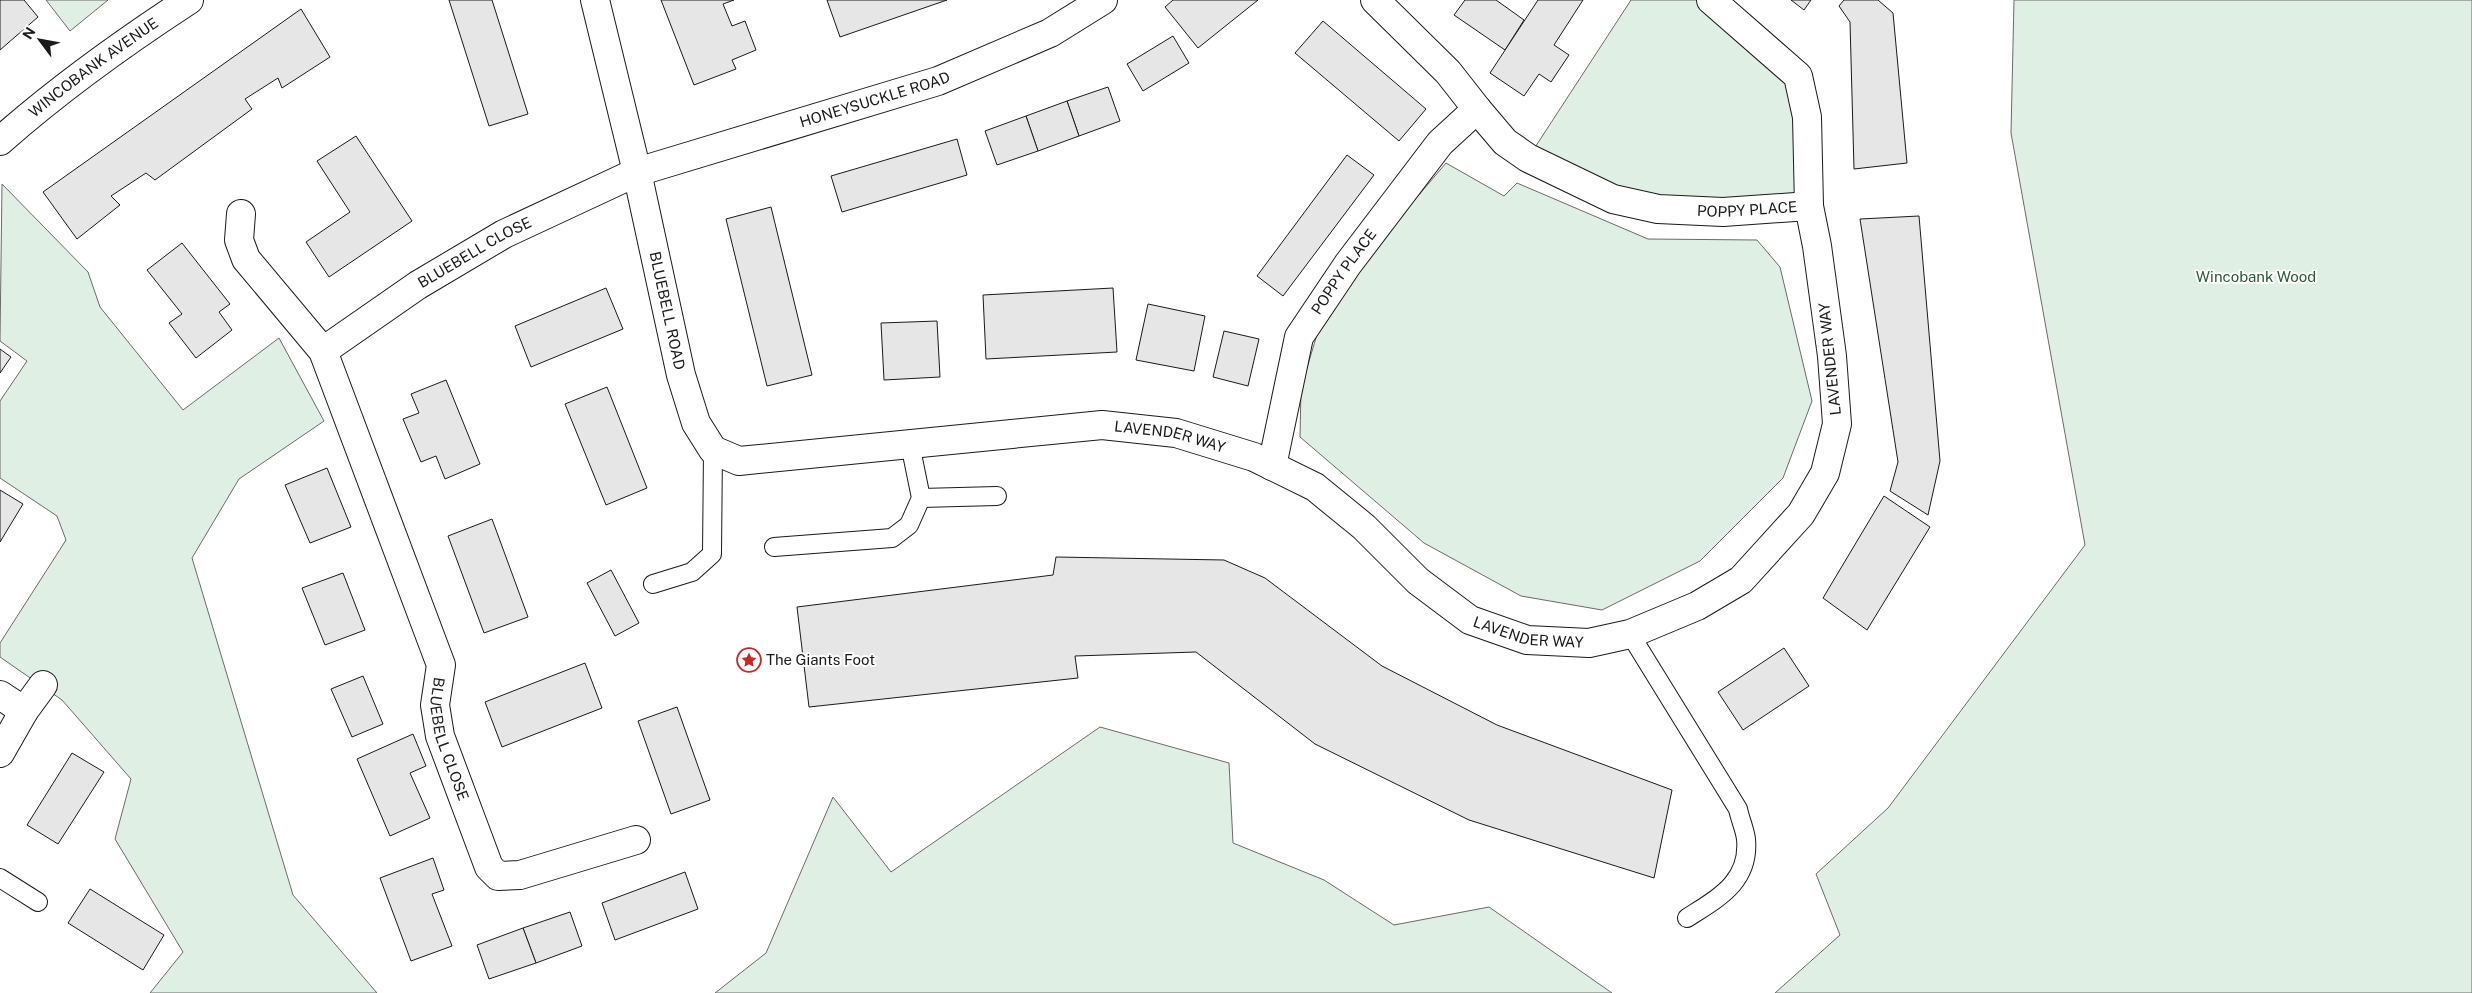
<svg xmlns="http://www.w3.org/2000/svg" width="2472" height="993" font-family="'Public Sans',sans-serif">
  <rect width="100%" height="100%" fill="#fff"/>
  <g fill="#e0efe3" stroke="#6a6a6a">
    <path d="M46 0H108L70 31Z"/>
    <path d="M1631 0H1711L1798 76 1809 206 1658 209 1528 158Z"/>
    <path d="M2014 0H2472V993H1775L1840 935 1816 874 1888 808 2085 545 2011 133Z"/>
    <path d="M1446 163 1504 196 1517 183 1648 239 1757 240 1780 267 1812 401 1783 478 1700 561 1602 610 1521 596 1424 543 1300 437 1301 388 1321 321 1390 229Z"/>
    <path d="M2 184 88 272 100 307 183 410 279 338 324 421 239 479 192 558 293 895 377 993H150L183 952 115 839 131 779 62 700 0 657V643L66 540 57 516 0 478V401L27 361 0 341Z"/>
    <path d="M1100 727 1229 763 1233 843 1324 880 1394 925 1489 907 1612 993H715L766 953 833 797 891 872Z"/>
  </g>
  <g fill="#e6e6e6" stroke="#1a1a1a">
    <path d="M0 0H24L38 17 0 50Z"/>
    <path d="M449 0H492L528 114 489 126Z"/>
    <path d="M661 0H734L723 4 732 26 745 21 756 50 732 60 736 69 694 85Z"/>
    <path d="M827 0H947L840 37Z"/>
    <path d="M1173 0H1258L1198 48 1165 7Z"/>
    <path d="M1465 0H1496L1524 20 1505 50 1454 15Z"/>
    <path d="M1538 0H1583L1554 45 1569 55 1551 82 1539 74 1524 96 1490 73Z"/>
    <path d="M1791 0H1811L1804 10Z"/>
    <path d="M1844 0H1878L1893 13 1907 163 1854 169 1850 22 1839 6Z"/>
    <path d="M301 9 330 57 282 88 278 78 245 99 252 109 155 180 146 173 111 196 120 205 77 239 43 192Z"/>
    <path d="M1323 21 1426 109 1399 141 1295 53Z"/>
    <path d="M1173 36 1189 63 1143 91 1127 64Z"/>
    <path d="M1108 87 1120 121 1079 136 1067 101Z"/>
    <path d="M1067 101 1079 136 1038 151 1026 116Z"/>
    <path d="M1026 116 1038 151 997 165 985 131Z"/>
    <path d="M356 136 412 221 329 277 306 242 350 212 317 161Z"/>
    <path d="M957 139 967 175 842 212 831 176Z"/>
    <path d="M1347 155 1374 175 1283 296 1257 276Z"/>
    <path d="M771 207 812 375 767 386 726 219Z"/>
    <path d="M1919 216 1940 461 1928 515 1890 491 1898 462 1860 219Z"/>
    <path d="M182 243 230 304 219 312 232 330 196 358 169 323 182 314 147 270Z"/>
    <path d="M606 288 623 329 531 367 515 326Z"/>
    <path d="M1113 288 1117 352 986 359 983 295Z"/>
    <path d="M1148 304 1205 316 1194 371 1136 360Z"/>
    <path d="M937 321 940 377 884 380 881 323Z"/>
    <path d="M1224 331 1259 339 1248 386 1213 377Z"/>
    <path d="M0 349 11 357 0 373Z"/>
    <path d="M446 380 480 464 445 479 436 456 421 462 403 419 419 413 411 394Z"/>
    <path d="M607 387 647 488 606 505 565 404Z"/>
    <path d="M327 468 351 527 310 543 285 485Z"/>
    <path d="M0 490 23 504 0 542Z"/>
    <path d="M1884 496 1930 527 1867 630 1823 598Z"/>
    <path d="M492 519 528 617 484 633 448 536Z"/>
    <path d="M1056 557 1224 560 1265 578 1382 666 1497 725 1672 790 1654 878 1469 820 1315 744 1196 652 1075 656 1078 678 809 707 797 607 1053 575Z"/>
    <path d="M611 570 639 623 615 636 587 583Z"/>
    <path d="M343 573 365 630 325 645 302 588Z"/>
    <path d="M1784 648 1809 686 1743 730 1718 692Z"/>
    <path d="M585 663 602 708 502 747 485 702Z"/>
    <path d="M363 676 383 724 352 737 331 689Z"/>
    <path d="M677 707 710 800 671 814 638 721Z"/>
    <path d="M413 734 426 766 410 773 430 818 390 836 357 759Z"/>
    <path d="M72 753 104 772 58 844 27 825Z"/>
    <path d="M433 858 444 890 432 894 452 946 411 961 380 878Z"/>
    <path d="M685 872 698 909 615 940 602 903Z"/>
    <path d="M90 889 164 935 143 970 68 923Z"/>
    <path d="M570 912 582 946 536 963 523 928Z"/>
    <path d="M523 928 536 963 489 979 477 945Z"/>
  </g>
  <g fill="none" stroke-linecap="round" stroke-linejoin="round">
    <g stroke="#1a1a1a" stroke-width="20">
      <g id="lane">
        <path d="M921 498 997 496"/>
        <path d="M774 547 892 538 909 525 921 498 910 444"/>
        <path d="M653 584 692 572 712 554 713 450"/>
        <path d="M1630 634 1738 809C1740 819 1745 830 1746 839 1750 882 1718 898 1687 918"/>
        <path d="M0 878 38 902"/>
      </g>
    </g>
    <g stroke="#1a1a1a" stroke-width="30">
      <g id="street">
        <path id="s1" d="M595 0 637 172 681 375 696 423 713 450 739 461 1102 425 1176 433 1254 457 1315 487 1364 527 1418 581 1470 620 1527 640 1589 643 1630 634 1697 606 1741 580 1801 514 1825 473 1837 424 1832 356 1817 246 1809 206 1807 117 1798 76 1711 0"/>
        <path id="s2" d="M1477 109 1505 142 1528 158 1613 199 1658 209 1723 212 1809 206"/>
        <path id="s3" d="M0 141C60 88 123 43 189 0"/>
        <path id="s4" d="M241 214 239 240 246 259 323 351 441 665 435 705 440 736 489 867 498 876 520 875 636 840"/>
        <path id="s5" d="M323 351 418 285 504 234 637 172 938 81 1050 33 1103 0"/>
        <path id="s6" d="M1272 466 1299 337 1348 264 1440 143 1477 109 1448 72 1375 0"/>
        <path d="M0 695 24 711"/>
        <path d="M0 753 24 711 43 685"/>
      </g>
    </g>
    <use href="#lane" stroke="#fff" stroke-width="18"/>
    <use href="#street" stroke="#fff" stroke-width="28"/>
  </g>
  <defs>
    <g id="sight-ring" transform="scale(1.25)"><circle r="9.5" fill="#fff" stroke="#c62828" stroke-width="1.5"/><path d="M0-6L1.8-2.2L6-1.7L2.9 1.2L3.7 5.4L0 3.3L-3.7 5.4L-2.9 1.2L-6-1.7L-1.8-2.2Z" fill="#c62828"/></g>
  </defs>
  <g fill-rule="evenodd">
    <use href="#sight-ring" x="749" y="660"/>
  </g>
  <g text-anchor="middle" stroke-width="4" stroke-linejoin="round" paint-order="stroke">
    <g font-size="15" fill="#1a1a1a" stroke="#fff">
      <text dy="5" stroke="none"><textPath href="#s3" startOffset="119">WINCOBANK AVENUE</textPath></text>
      <text dy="5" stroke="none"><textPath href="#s5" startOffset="611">HONEYSUCKLE ROAD</textPath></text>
      <text dy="5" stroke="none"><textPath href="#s2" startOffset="301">POPPY PLACE</textPath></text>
      <text dy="5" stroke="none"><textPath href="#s5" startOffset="181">BLUEBELL CLOSE</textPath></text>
      <text dy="5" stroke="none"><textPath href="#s6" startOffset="211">POPPY PLACE</textPath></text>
      <text dy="5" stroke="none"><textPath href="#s1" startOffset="319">BLUEBELL ROAD</textPath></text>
      <text transform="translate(1830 359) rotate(-96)" y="5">LAVENDER WAY</text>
      <text dy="5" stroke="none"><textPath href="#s1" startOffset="929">LAVENDER WAY</textPath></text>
      <text dy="5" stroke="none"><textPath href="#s1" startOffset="1349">LAVENDER WAY</textPath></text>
      <text dy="5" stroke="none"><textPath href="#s4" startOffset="578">BLUEBELL CLOSE</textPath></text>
    </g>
    <g font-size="15" fill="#2b5a34" stroke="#fff">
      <text x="2256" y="282">Wincobank Wood</text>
    </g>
    <g font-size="15" fill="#1a1a1a" stroke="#fff" text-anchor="start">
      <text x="766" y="665">The Giants Foot</text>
    </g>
  </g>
  <g transform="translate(40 40) rotate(302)" stroke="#ffffff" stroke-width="4" paint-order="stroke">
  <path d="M0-4L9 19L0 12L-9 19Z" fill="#1a1a1a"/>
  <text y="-8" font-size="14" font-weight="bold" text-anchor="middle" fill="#1a1a1a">N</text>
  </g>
</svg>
